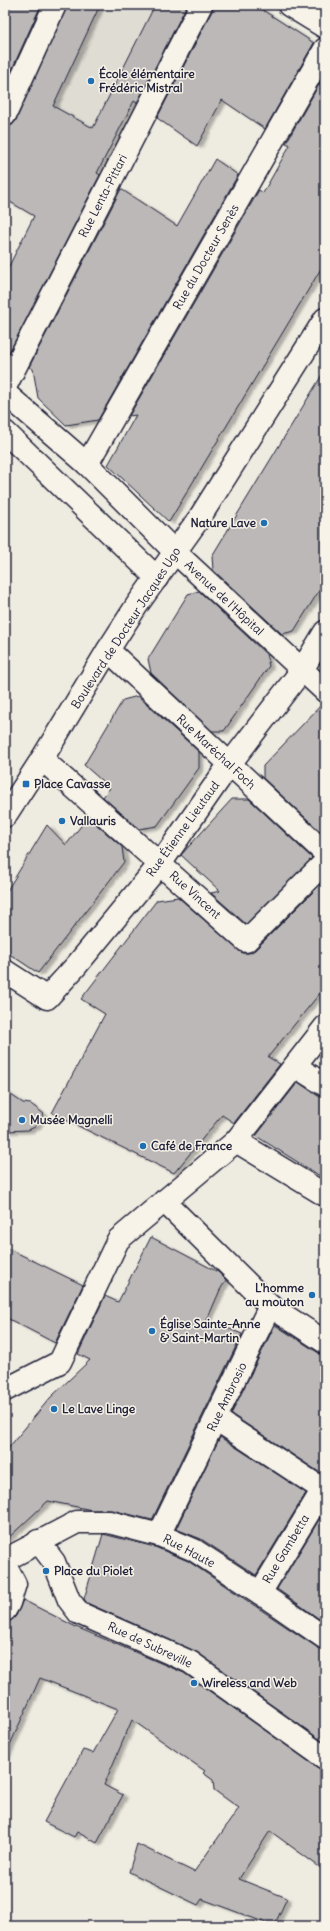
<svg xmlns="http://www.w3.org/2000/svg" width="330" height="1931" font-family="Delius,sans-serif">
  <defs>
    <filter id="shadow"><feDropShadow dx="4.5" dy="2.5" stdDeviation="1" flood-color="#0004"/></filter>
  </defs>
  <rect width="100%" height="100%" fill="#eeebe1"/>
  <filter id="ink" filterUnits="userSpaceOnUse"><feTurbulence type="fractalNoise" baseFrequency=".025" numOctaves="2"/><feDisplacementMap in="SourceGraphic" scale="8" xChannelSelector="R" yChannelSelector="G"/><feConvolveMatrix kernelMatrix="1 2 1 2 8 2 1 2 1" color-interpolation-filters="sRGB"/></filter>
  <g filter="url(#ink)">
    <path fill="#dfdcd4" d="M72 5H182L66 234 5 199V157Z"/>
    <g fill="#bbb8b7" stroke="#22223b" filter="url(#shadow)">
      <path d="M5 5H41L5 85Z"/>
      <path d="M67 5H100L53 106 93 128 155 5H187L137 103 134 101 97 173 100 175 9 353 5 350V274L34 216 5 199V127L12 125 16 120Z"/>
      <path d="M213 5H255L314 43 265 129 222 100 197 146 157 118 212 11Z"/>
      <path d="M325 74V262L169 522 108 465 136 415 129 416 259 190 263 193 290 145 286 143Z"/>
      <path d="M215 159 238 175 98 420 66 425 38 398 33 369 29 367 121 189 177 226Z"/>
      <path d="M325 370V581L294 631 282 634 213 570 212 556Z"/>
      <path d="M199 591 266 654 269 666 224 731H212L151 673 148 659 188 594Z"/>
      <path d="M138 696 199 752V768L157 826 139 829 103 797 110 788 84 765 123 700Z"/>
      <path d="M323 703H325V836L263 778V766Z"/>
      <path d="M232 799H249L312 858 246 924 211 893 220 891 181 855Z"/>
      <path d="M88 817 122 847 124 862 38 973 5 951V894L47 825 66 845Z"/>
      <path d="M325 880V987L268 1057 280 1064 234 1123 222 1115 174 1173 52 1113 105 1014 81 999 157 900 178 897 238 950 243 953H249L255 950Z"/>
      <path d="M298 1082 318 1096 325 1097V1179L256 1136Z"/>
      <path d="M5 1091 23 1103 31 1104 44 1114 35 1127 28 1130 5 1131Z"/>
      <path d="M151 1237 218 1272 226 1280 220 1290 207 1320 242 1334 152 1520 112 1510H92L48 1501 5 1541V1452L50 1398 90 1360 78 1354 105 1296 118 1302Z"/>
      <path d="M5 1247 83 1285 55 1343 5 1317Z"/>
      <path d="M275 1325 325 1357V1474H322L231 1414Z"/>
      <path d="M220 1437 306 1493 256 1575 201 1539 176 1529Z"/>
      <path d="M325 1510V1623L277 1589Z"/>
      <path d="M103 1534 155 1547 188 1561 318 1648 325 1650V1743L197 1652 87 1603 84 1599Z"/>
      <path d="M23 1600 76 1627 184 1673 318 1768 325 1770V1871L270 1831 239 1879 287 1898 274 1926 202 1899 198 1905 129 1872 137 1844 194 1872 239 1808 214 1790 213 1780 203 1773 205 1771 132 1720 104 1785 123 1795 97 1843 77 1832 74 1837 44 1822 83 1750 93 1753 118 1709 40 1678 5 1756V1627L8 1622 16 1616Z"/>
    </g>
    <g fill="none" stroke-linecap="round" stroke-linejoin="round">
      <g stroke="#22223b" stroke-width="25">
        <g id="minor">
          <path d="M289 5 325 27"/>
          <path d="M5 115 55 5"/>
          <path d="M5 387 201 5"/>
          <path d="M5 393 87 464 175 552 325 691"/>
          <path d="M5 432 157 578"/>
          <path d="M87 464 325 49"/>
          <path d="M108 650 325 853"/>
          <path d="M42 759 246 941 325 862"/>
          <path d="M5 971 47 998 76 966 160 864 229 765 302 670 325 632"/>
          <path d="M295 1066 325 1085"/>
          <path d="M236 1141 325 1195"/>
          <path d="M270 1306 325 1342"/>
          <path d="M5 1390 60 1362 118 1240 236 1141 325 1027"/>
          <path d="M216 1419 325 1491"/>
          <path d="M159 1535 270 1306 164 1201"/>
          <path d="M38 1541 54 1562 69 1600 79 1613 190 1662 325 1758"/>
          <path d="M5 1560 77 1522H109L159 1535 194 1550 260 1593 325 1638"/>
          <path d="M5 1565 15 1584 9 1603 5 1610"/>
          <path d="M260 1593 325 1486"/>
        </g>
      </g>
      <g stroke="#22223b" stroke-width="25">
        <path id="major" d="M5 816 42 759 108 650 137 605 200 517 325 319"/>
      </g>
      <use href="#minor" stroke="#f7f3e8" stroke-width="22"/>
      <use href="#major" stroke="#f7f3e8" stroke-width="22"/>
    </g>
  </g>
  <g fill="#1f6fb2" stroke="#f7f3e8" stroke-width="1.5">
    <circle cx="91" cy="81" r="4"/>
    <circle cx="264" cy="523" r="4"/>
    <rect x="22" y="780" width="8" height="8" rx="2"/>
    <circle cx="62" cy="821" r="4"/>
    <circle cx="22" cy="1120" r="4"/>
    <circle cx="143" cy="1146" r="4"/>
    <circle cx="312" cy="1295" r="4"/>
    <circle cx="152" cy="1331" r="4"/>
    <circle cx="54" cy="1409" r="4"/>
    <circle cx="46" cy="1571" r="4"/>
    <circle cx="194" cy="1683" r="4"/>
  </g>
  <g text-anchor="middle" stroke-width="3" stroke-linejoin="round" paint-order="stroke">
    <g font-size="12" font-weight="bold" fill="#22223b" stroke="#f7f3e8" text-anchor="start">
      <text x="99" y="78">École élémentaire<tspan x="99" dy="14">Frédéric Mistral</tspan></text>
      <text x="256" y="527" text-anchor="end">Nature Lave</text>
      <text x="34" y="788">Place Cavasse</text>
      <text x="70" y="825">Vallauris</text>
      <text x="30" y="1124">Musée Magnelli</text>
      <text x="151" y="1150">Café de France</text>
      <text x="304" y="1292" text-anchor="end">L'homme<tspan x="304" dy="14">au mouton</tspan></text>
      <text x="160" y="1328">Église Sainte-Anne<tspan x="160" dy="14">&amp; Saint-Martin</tspan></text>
      <text x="62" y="1413">Le Lave Linge</text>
      <text x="54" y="1575">Place du Piolet</text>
      <text x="202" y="1687">Wireless and Web</text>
    </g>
    <g font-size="12" fill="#22223b" stroke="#f7f3e8">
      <text transform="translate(103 196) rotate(-63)" y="4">Rue Lenta-Pittari</text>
      <text transform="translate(206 257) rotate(-60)" y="4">Rue du Docteur Senès</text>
      <text transform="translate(224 598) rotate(43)" y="4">Avenue de l'Hôpital</text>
      <text transform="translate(126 628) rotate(-57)" y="4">Boulevard de Docteur Jacques Ugo</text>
      <text transform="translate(216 752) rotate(43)" y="4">Rue Maréchal Foch</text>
      <text transform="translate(183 829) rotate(-54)" y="4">Rue Étienne Lieutaud</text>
      <text transform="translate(195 895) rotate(42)" y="4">Rue Vincent</text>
      <text transform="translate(227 1397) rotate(-64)" y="4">Rue Ambrosio</text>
      <text transform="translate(286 1549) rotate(-59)" y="4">Rue Gambetta</text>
      <text transform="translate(189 1551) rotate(28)" y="4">Rue Haute</text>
      <text transform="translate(150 1645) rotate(25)" y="4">Rue de Subreville</text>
    </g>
  </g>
  <rect width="330" height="1931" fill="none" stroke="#f7f3e8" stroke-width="20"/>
  <rect x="10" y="10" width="310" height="1911" fill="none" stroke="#22223b" stroke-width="1.5" filter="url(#ink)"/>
</svg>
